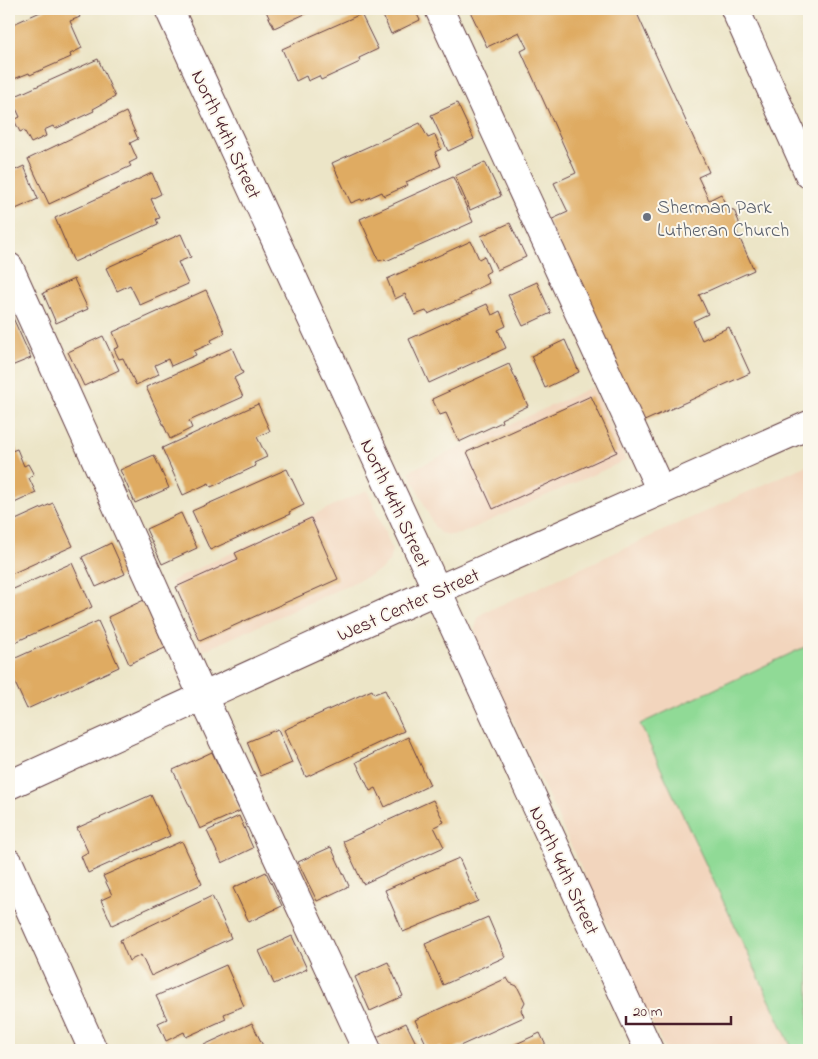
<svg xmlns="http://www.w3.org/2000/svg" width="818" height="1059" font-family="'Indie Flower',sans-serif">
  <rect width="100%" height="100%" fill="#fbf7ec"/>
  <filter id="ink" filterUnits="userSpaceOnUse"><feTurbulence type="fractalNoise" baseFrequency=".02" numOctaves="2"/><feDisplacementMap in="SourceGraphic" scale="10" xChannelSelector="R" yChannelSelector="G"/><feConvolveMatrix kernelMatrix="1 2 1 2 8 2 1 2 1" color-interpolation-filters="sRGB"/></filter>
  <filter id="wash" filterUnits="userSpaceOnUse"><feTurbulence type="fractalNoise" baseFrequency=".0096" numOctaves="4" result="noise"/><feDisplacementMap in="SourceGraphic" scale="20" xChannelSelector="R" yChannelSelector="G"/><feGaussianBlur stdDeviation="1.12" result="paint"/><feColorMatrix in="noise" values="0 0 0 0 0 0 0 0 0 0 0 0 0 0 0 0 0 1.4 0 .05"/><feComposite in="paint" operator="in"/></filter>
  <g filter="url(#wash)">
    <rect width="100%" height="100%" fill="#ece5c7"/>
    <g fill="#f2d5bd">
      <path d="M592 387 626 460 460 534 450 535 440 533 434 526 409 471Z"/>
      <path d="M809 464V1050H665L486 661 477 640 475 629 478 618 483 613Z"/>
      <path d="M367 490 392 549 389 562 379 571 203 651 171 581Z"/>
    </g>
    <path fill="#90da96" stroke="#6d7c60" d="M809 645V1050H793L640 724Z"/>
    <g id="blocks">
      <g fill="#dfab62">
        <path d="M47 9H76L80 17 70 21 82 48 70 54 71 57 30 75 29 73 9 81V26Z"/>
        <path d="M265 9H316L274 28Z"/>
        <path d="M380 9H414L420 20 391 34Z"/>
        <path d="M469 9H635L709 172 698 177 709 200 721 194 727 209 734 210 739 222 738 229 736 230 754 270 699 295 708 314 693 321 702 340 729 327 750 373 640 423 548 221 568 212 554 183 576 173 521 51 527 48 519 32 487 47Z"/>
        <path d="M361 14 378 49 359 58 360 62 321 80 319 76 308 81 306 76 296 81 282 49Z"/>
        <path d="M98 59 115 97 93 109 94 111 55 129 53 126 44 130 46 136 31 143 24 130 20 132 14 120 20 117 11 98Z"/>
        <path d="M457 103 474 139 448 151 431 115Z"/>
        <path d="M126 112 138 139 130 143 137 159 129 163 131 166 49 204 28 159Z"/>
        <path d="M420 123 428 138 435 135 441 149 435 152 441 166 406 182 408 185 384 196 382 192 362 201 361 199 351 203 332 163Z"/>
        <path d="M485 162 501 196 470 210 455 176Z"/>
        <path d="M24 166 38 199 9 212V173Z"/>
        <path d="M152 173 161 194 151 199 160 218 156 219 158 224 74 262 55 218Z"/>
        <path d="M453 177 473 222 386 261 385 259 379 261 360 219Z"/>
        <path d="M510 223 526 257 497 270 481 236Z"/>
        <path d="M181 234 191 257 178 262 188 284 140 305 130 285 117 291 106 268Z"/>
        <path d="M471 241 479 259 484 256 490 271 485 274 489 283 469 293 470 295 428 314 426 311 415 315 405 294 395 299 387 279Z"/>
        <path d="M74 279 88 309 56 323 43 293Z"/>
        <path d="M537 282 551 313 523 326 508 295Z"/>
        <path d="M206 290 225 333 211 340 212 343 194 351 196 355 171 366 168 359 155 365 159 374 136 385 123 358 119 359 114 349 119 347 113 332Z"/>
        <path d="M487 304 492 315 500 311 506 326 498 330 506 348 429 383 409 339Z"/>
        <path d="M9 309 31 358 9 367Z"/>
        <path d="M103 336 119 370 84 386 68 352Z"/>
        <path d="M565 340 579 372 545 388 531 356Z"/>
        <path d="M232 348 243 373 234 378 243 397 189 421 192 428 170 439 146 387Z"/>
        <path d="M509 364 528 406 501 419 502 422 459 442 446 413 440 415 432 399Z"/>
        <path d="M591 396 617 452 493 509 467 452Z"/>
        <path d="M258 404 270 431 257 437 267 457 254 463 256 466 211 487 209 483 183 495 162 448Z"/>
        <path d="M17 449 24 466 28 464 34 475 29 478 36 493 10 505 11 507 9 508V452Z"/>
        <path d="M154 455 169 488 135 503 120 470Z"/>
        <path d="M287 469 304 505 289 512 290 514 210 550 192 511Z"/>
        <path d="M53 503 73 546 9 575V523Z"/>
        <path d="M181 513 197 548 162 564 146 529Z"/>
        <path d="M311 518 338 579 200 641 176 587 238 559 235 553Z"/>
        <path d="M111 543 125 574 96 587 82 557Z"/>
        <path d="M72 563 92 607 11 644 9 638V591Z"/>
        <path d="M144 600 165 648 129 664 108 617Z"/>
        <path d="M98 621 119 667 27 709 9 670V661Z"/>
        <path d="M372 690 374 694 385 690 404 731 306 777 284 730Z"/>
        <path d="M278 729 292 763 261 776 247 742Z"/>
        <path d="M408 737 430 785 385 807 376 788 370 791 356 762Z"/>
        <path d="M212 752 240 811 200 829 173 770Z"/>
        <path d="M151 795 170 836 88 873 81 856 88 852 77 828Z"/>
        <path d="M433 800 444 822 434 827 444 847 363 884 343 841Z"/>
        <path d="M239 816 253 848 222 863 207 831Z"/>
        <path d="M182 841 202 884 112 925 101 900 112 895 103 876Z"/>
        <path d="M331 847 349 886 317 901 298 862Z"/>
        <path d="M459 858 478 901 403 932 385 890Z"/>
        <path d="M266 872 282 906 249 922 233 888Z"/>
        <path d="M212 896 231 938 151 976 141 955 129 961 120 940Z"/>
        <path d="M488 917 505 957 443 985 425 944Z"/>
        <path d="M292 936 307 969 274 984 259 951Z"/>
        <path d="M388 962 403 996 370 1011 355 977Z"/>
        <path d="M226 965 244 1006 224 1014 226 1019 186 1037 184 1032 166 1041 158 1023 167 1019 156 996Z"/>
        <path d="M507 978 510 983 517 986 525 1002 521 1010 524 1017 451 1050H443L441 1046 429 1050 415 1020Z"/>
        <path d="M252 1023 265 1050H193Z"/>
        <path d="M406 1023 417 1045 406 1050H383L377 1037Z"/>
        <path d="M540 1033 548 1050H503Z"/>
      </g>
    </g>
  </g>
  <g filter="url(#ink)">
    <use href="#blocks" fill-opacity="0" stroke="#623d42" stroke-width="1"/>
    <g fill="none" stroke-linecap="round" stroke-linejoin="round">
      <g stroke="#623d42" stroke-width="30">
        <g id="minor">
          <path d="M169 9 649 1050"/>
          <path d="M439 9 661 491"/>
          <path d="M9 267 203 697 367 1050"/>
          <path d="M9 785 399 607 809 425"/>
          <path d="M9 863 93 1050"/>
        </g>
      </g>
      <g stroke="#623d42" stroke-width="30">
        <path id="major" d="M735 9 809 174"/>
      </g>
      <use href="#minor" stroke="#fff" stroke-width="28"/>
      <use href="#major" stroke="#fff" stroke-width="28"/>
    </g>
  </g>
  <circle fill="#6b7280" stroke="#fbf7ec" stroke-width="2" cx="647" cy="217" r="5"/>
  <g text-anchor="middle" stroke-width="4" stroke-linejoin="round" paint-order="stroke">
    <g font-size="20" fill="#4a1f2b" stroke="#fbf7ec">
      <text transform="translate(227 134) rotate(65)" y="7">North 44th Street</text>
      <text transform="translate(396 503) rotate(65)" y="7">North 44th Street</text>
      <text transform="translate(408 604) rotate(-24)" y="7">West Center Street</text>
      <text transform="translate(565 870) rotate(65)" y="7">North 44th Street</text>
    </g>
    <g font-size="20" fill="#5b616d" stroke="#fbf7ec" text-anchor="start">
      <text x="657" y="213">Sherman Park<tspan x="657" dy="23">Lutheran Church</tspan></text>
    </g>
  </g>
  <rect width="818" height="1059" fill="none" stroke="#fbf7ec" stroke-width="30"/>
  <path d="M626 1016v8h105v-8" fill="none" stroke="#4a1f2b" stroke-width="2.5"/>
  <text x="633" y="1016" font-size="15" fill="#4a1f2b" stroke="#fbf7ec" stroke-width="4" paint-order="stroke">20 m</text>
</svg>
